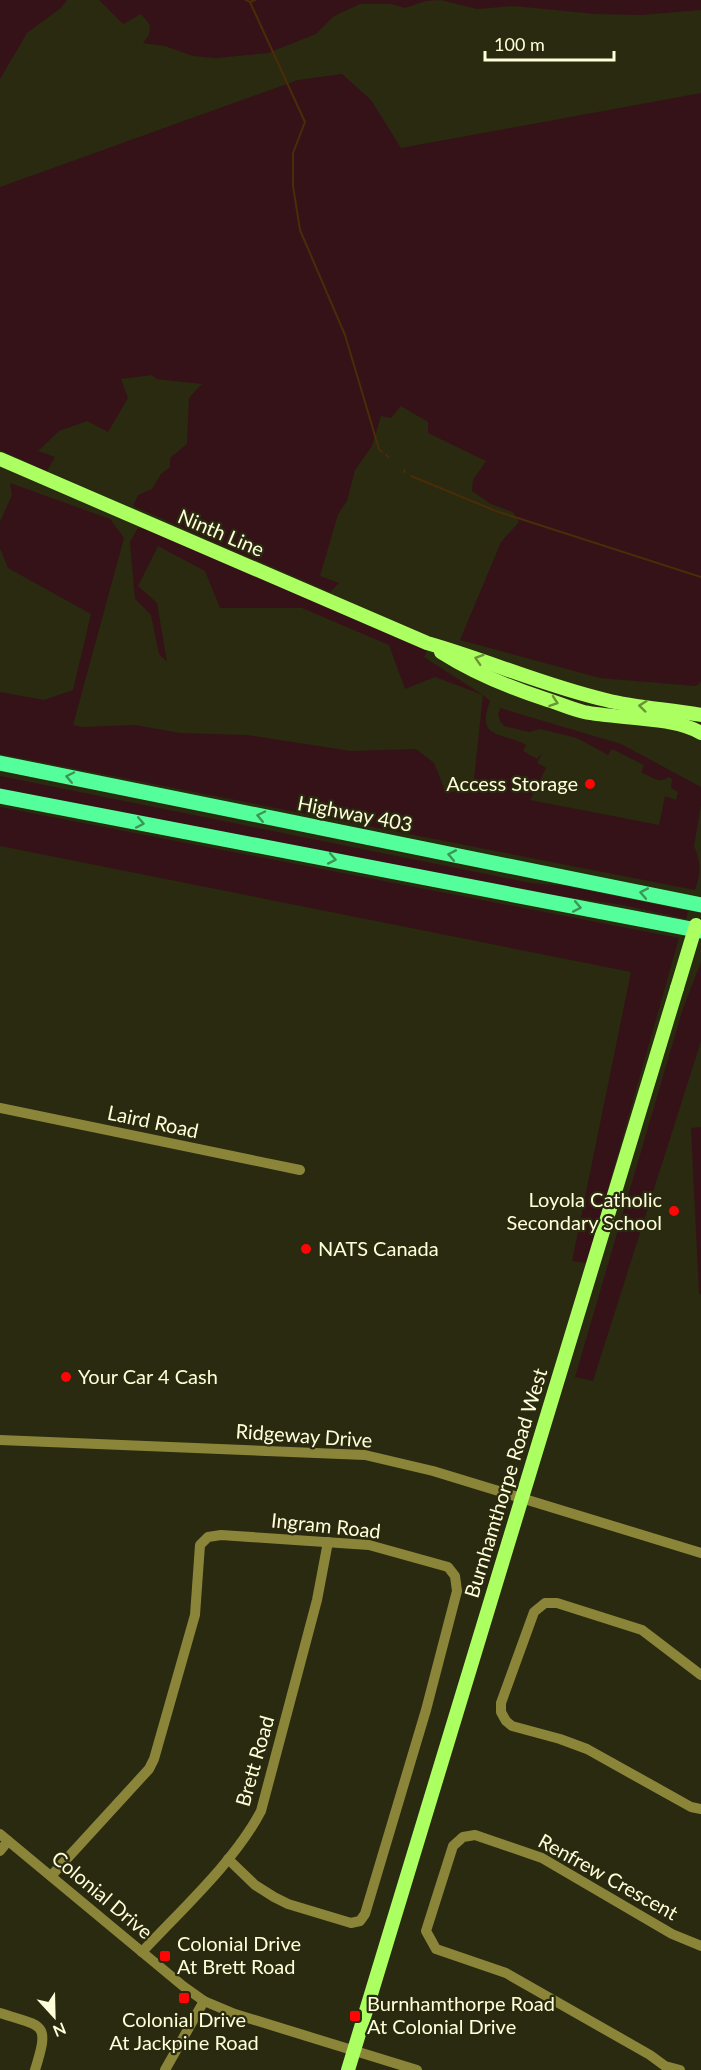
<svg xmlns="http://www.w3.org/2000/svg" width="701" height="2070" font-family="Lato,sans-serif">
  <rect width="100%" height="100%" fill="#292a10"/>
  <g fill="#351217">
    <path d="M0 0H67L61 8 27 33 0 79Z"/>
    <path d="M99 0H701V10L641 15 596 14 514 6 477 9 441 0 426 1 405 8 391 4H360L334 16 316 34 268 53 216 58 193 56 165 46 143 43 149 35 150 25 141 14 123 24Z"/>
    <path d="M342 74 371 100 401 148 701 93V682L696 686 600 678 460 640 501 542 519 522 513 512 491 504 472 491 473 480 486 461 428 433V422L401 406 391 418 381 416 372 446 355 470 347 501 338 514 320 576 339 583 330 592 133 506 138 495 152 489 161 474 170 467V458L187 444 189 398 202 384 156 379 152 375 121 379 128 398 108 432 87 421 59 431 38 451 55 457 47 471 0 450V187L298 80Z"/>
    <path d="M10 483 110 519 124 538 73 725 82 727 135 725 180 733 247 735 351 751 416 749 434 763 446 793 473 788 483 695 435 677 405 689 389 645 302 608H220L205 571 158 546 138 586 157 603 167 662 159 654 151 615 135 599 130 542 138 528 149 530 427 651 424 657 483 695 490 701C476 739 499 731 526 745L523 751 537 759 542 753 537 763 546 768 530 800 659 825 665 796 676 800 678 792 671 788 672 779 668 777C660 785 650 776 641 772L644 765 612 749 608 755 577 738 540 729 529 732 504 726 500 721 498 715 500 708 621 744 701 787V805L694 846C701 862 701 874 695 890L0 754V692L44 700 73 690 91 614 8 568 0 548V522L12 495Z"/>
    <path d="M0 776 531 883 565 886 688 911 686 919 623 905 518 890 0 790Z"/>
    <path d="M0 807 679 938 587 1263 572 1261 631 972 0 846Z"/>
    <path d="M701 962V1041L593 1381 575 1377 683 1008Z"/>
    <path d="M701 1127V1294H699L691 1128Z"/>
  </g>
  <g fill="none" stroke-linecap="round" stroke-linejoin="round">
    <g stroke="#4a2c09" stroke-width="2">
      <path d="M246 0 250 2 305 122 293 153V186L300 230 345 335 379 449 382 452"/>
      <path d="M250 2 255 0"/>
      <path d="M386 455 388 457"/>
      <path d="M404 470 405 472"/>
      <path d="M411 476 496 511 701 577"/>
    </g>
    <g stroke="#8b8539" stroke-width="10">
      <path d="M0 1108 300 1170"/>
      <path d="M0 1440 365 1455 433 1471 701 1553"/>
      <path d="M701 1675 642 1630 557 1603H545L534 1612 501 1703V1712L506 1721 512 1726 560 1739 587 1749 691 1807 701 1809"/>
      <path d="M0 1834 183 1986 204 2001 235 2014 417 2070"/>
      <path d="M0 1851 8 1841"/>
      <path d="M51 1876 149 1769 154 1759 195 1615 200 1545 208 1537 221 1535 369 1545 448 1567 455 1576 457 1591 426 1710 365 1914 360 1921 351 1923 288 1904 274 1897 255 1885 228 1859"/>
      <path d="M142 1952C181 1910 235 1861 261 1811L317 1600 328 1542"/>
      <path d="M0 2013C44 2027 50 2022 35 2070"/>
      <path d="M165 2070 204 2001"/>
      <path d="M680 2070 665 2066 650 2055 506 1973 436 1949 426 1931 453 1846 463 1837 475 1835 542 1858 672 1934 701 1946"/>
    </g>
    <g stroke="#acff60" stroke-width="14">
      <path d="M0 459 427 643C487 660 545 686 606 700 637 708 670 709 701 715"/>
      <path d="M441 652C474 673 508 687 545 699 558 703 571 709 584 712 618 719 672 716 701 733"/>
      <path d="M348 2070 677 988"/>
    </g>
    <g stroke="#54ff9b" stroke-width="15">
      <path d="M0 763 701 905"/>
      <path d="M0 796 701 931"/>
    </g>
    <path stroke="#acff60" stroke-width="14" d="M677 988 696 925"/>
  </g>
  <defs><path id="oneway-chevron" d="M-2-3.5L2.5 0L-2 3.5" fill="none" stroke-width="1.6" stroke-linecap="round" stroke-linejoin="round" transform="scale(1.5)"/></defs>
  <g stroke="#6a9438">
    <use href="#oneway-chevron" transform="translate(479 659) rotate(-162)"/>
    <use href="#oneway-chevron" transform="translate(554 702) rotate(19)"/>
    <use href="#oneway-chevron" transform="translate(643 706) rotate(-174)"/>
  </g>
  <g stroke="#3e9456">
    <use href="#oneway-chevron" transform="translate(70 777) rotate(-168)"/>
    <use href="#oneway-chevron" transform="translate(261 816) rotate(-168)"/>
    <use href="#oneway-chevron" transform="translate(140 823) rotate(11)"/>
    <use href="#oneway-chevron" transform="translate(452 855) rotate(-169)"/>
    <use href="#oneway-chevron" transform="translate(332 859) rotate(11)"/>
    <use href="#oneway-chevron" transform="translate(644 893) rotate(-169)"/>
    <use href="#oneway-chevron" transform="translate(577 907) rotate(11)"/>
  </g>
  <g fill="#ff0506" stroke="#292a10" stroke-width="2">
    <circle cx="590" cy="784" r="6"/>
    <circle cx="674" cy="1211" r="6"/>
    <circle cx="306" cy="1249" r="6"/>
    <circle cx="66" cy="1377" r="6"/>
    <rect x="159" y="1950" width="12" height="12" rx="3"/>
    <rect x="178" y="1992" width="12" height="12" rx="3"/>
    <rect x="349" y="2010" width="12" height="12" rx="3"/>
  </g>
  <g text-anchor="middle" stroke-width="4.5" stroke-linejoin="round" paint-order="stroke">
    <g font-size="20" fill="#ffffd9" stroke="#292a10">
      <text transform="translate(221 533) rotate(23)" y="7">Ninth Line</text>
      <text transform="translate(355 814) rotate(11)" y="7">Highway 403</text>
      <text transform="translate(153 1122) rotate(12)" y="7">Laird Road</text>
      <text transform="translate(304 1436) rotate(4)" y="7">Ridgeway Drive</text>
      <text transform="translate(506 1483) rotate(-73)" y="7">Burnhamthorpe Road West</text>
      <text transform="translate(326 1526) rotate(6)" y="7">Ingram Road</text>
      <text transform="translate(255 1761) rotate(-74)" y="7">Brett Road</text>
      <text transform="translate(608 1877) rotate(29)" y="7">Renfrew Crescent</text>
      <text transform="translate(102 1895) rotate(40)" y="7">Colonial Drive</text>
    </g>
    <g font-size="20" fill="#ffffd9" stroke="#292a10" text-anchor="start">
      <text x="578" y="791" text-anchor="end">Access Storage</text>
      <text x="662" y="1207" text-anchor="end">Loyola Catholic<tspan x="662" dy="23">Secondary School</tspan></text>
      <text x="318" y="1256">NATS Canada</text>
      <text x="78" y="1384">Your Car 4 Cash</text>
      <text x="177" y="1951">Colonial Drive<tspan x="177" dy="23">At Brett Road</tspan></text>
      <text x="367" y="2011">Burnhamthorpe Road<tspan x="367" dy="23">At Colonial Drive</tspan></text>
      <text x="184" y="2027" text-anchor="middle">Colonial Drive<tspan x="184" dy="23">At Jackpine Road</tspan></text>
    </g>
  </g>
  <g transform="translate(54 2016) rotate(158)" stroke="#292a10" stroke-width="4.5" paint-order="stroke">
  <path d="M0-4.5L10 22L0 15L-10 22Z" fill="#ffffd9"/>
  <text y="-9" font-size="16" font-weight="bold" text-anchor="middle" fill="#ffffd9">N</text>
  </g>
  <path d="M485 51v9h129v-9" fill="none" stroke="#ffffd9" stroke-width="3"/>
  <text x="494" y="51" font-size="18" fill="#ffffd9" stroke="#292a10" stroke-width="4.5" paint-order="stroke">100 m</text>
</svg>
